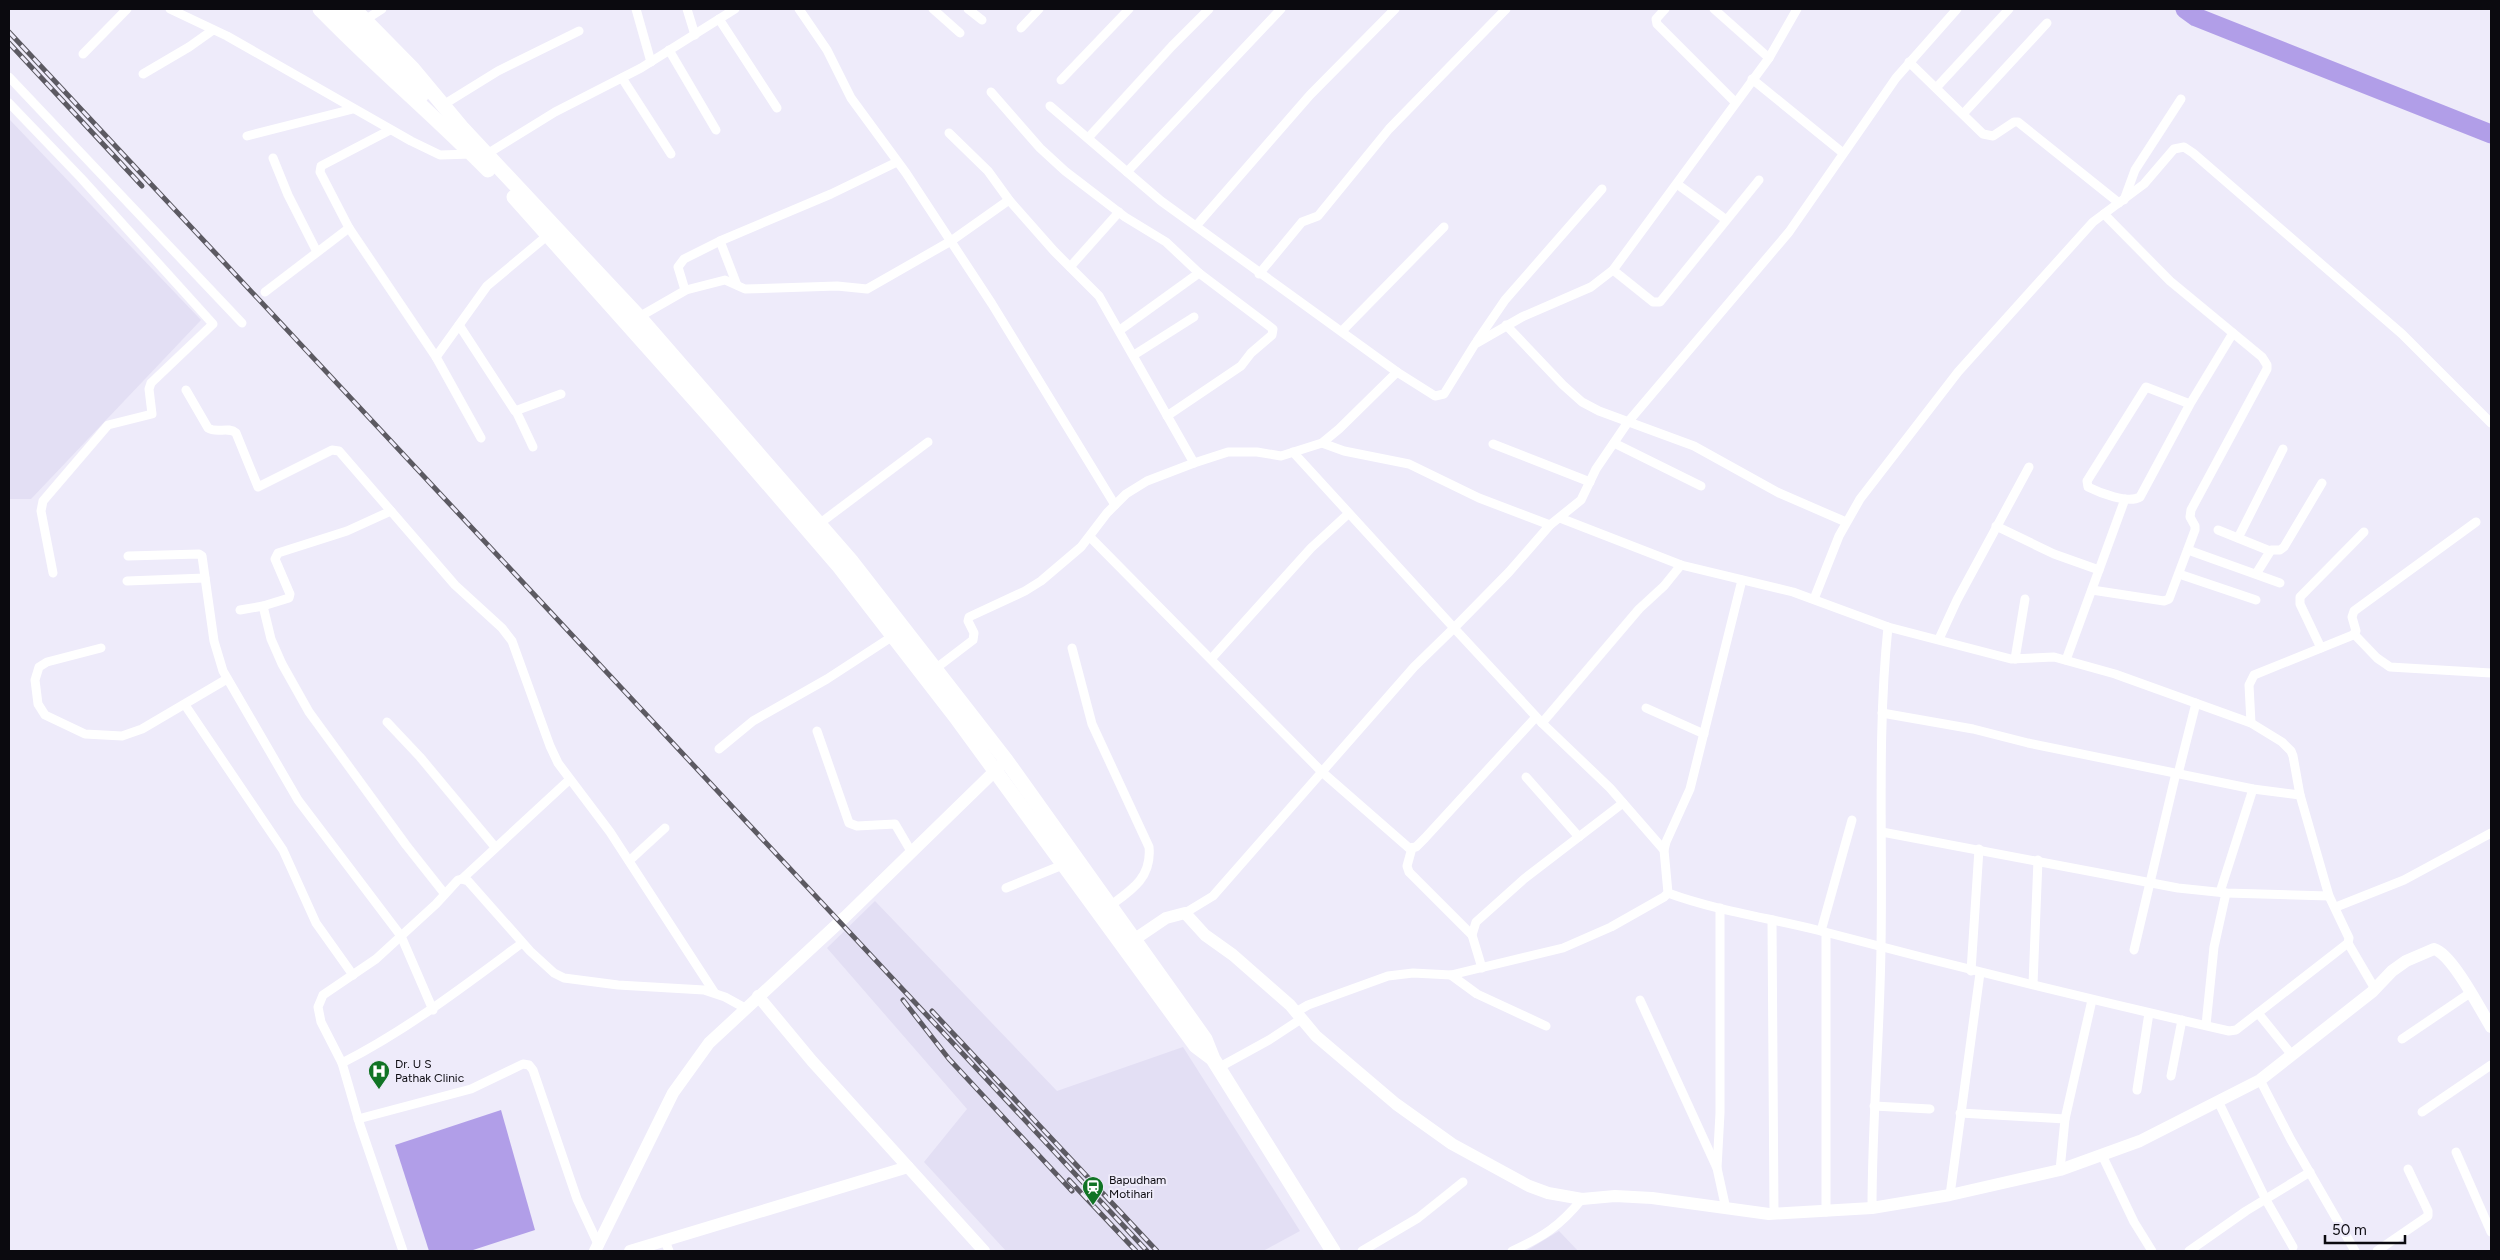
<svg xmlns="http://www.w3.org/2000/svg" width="2500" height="1260" font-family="Figtree,sans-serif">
  <rect width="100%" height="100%" fill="#eeebfa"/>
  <g fill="#e3dff4">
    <path d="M9 119 201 320 31 499H9Z"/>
    <path d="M875 901 1057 1091 1183 1047 1300 1231 1263 1251H1006L924 1162 967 1109 827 948Z"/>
    <path d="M1559 1231 1578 1251H1526Z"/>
  </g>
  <path fill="#b19ee8" d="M501 1110 535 1230 470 1251H429L395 1145Z"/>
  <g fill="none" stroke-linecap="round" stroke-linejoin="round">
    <path stroke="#b19ee8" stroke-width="19" d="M2185 9 2196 17 2491 134"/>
    <g stroke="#fff" stroke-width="9">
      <path d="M170 9 227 36 411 141 440 155 472 154"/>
      <path d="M636 9 651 62"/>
      <path d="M687 9 695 35"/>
      <path d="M799 9 827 50 851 98 906 173 992 304 1115 505"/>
      <path d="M933 9 960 33"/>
      <path d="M968 9 982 20"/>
      <path d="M1665 9 1656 19 1657 24 1735 102"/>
      <path d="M1714 9 1769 58"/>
      <path d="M719 19 777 108"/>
      <path d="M365 20 382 9"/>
      <path d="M1021 28 1039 9"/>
      <path d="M669 50 716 130"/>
      <path d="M83 54 127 9"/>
      <path d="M1909 62 1983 134 1993 136 2014 122H2018L2119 203"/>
      <path d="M143 74 189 47 213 30"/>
      <path d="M9 77 242 323"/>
      <path d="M622 78 671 154"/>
      <path d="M1752 79 1843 153"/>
      <path d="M1061 80 1129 9"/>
      <path d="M1936 88 2009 9"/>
      <path d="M991 92 1040 148 1065 171 1125 217 1166 242 1199 273 1273 329 1272 335 1251 353 1241 366 1167 416"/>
      <path d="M9 103 81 178 213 324 151 383 149 389 152 414 108 425 43 501 41 511 53 573"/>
      <path d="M443 105 498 71 579 31"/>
      <path d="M1050 106 1161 201 1397 372 1435 396 1444 394 1475 344 1522 317 1591 287 1613 270 1769 58 1797 9"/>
      <path d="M1963 114 2047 23"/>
      <path d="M390 130 321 166 320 172 349 228 436 357 481 438"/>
      <path d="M949 133 988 171 1009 200 1054 251 1099 296 1194 463"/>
      <path d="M247 136 353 109"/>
      <path d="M1088 138 1172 46 1209 9"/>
      <path d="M487 154 555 112 641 68 735 9"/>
      <path d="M273 158 288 195 317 252"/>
      <path d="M1127 172 1281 9"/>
      <path d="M1677 184 1725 219"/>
      <path d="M2124 200 2135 170 2181 99"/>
      <path d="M1196 226 1310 95 1395 9"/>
      <path d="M720 241 737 285"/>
      <path d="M1070 267 1119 212"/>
      <path d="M1613 270 1653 302H1660L1759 180"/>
      <path d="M1259 274 1302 222 1318 216 1389 129 1506 9"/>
      <path d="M685 290 678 267 684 259 720 241 831 194 897 162"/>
      <path d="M265 292 349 228"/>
      <path d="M639 317 686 290 725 280 745 289 837 286 867 289 951 241 1009 200"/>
      <path d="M459 325 515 411 561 394"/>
      <path d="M1506 325 1563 385 1582 402 1599 411 1694 446 1779 493 1846 522"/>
      <path d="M1120 330 1199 273"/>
      <path d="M1342 331 1444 227"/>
      <path d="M1477 341 1505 300 1602 189"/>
      <path d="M1134 355 1194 317"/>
      <path d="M436 357 487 286 548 235"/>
      <path d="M186 390 208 428C217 434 228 426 236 433L258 487 332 450 339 451 455 585 502 628 512 641 550 746 558 763 610 832 714 992"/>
      <path d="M2190 404 2146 387 2087 481 2088 487C2100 493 2128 504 2140 497L2190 404 2233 333"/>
      <path d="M516 411 533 447"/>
      <path d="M1322 443 1344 451 1409 464 1479 498 1550 525"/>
      <path d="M1614 443 1701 486"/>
      <path d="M1493 444 1590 482"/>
      <path d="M1293 452 1454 628 1509 572 1550 525 1581 500 1596 469 1628 422 1789 232 1896 78 1957 9"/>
      <path d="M1560 518 1681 565 1793 592 1888 627 2011 659 2054 657 2115 674 2251 723 2282 742 2291 751 2293 756 2300 795 2329 896 2349 938 2348 943 2258 1013"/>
      <path d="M819 524 928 442"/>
      <path d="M1996 526 2054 554 2099 570"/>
      <path d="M2218 530 2270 551"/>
      <path d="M1090 537 1322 772 1409 848 1416 847 1425 838 1536 717"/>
      <path d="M2238 538 2283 449"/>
      <path d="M2188 550 2280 583"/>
      <path d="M128 556 199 554 202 556 214 641 223 671 298 800 401 936 433 1010"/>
      <path d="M2179 574 2256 600"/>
      <path d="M2256 574 2271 550H2280L2284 547 2322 483"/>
      <path d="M127 581 205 578"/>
      <path d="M2092 590 2164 601 2169 599 2195 530V526L2190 517 2191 510 2267 369V365L2262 357 2170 281 2104 214"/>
      <path d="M1814 599 1839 536 1860 499 1958 372 2093 222 2144 184 2174 149 2184 147 2193 153 2402 334 2491 423"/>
      <path d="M263 606 271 639 282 664 309 712 406 845 444 893"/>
      <path d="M240 610 263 606 289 598 290 594 275 559 278 553 347 531 391 511"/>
      <path d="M2354 634 2377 658 2390 667 2491 673"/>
      <path d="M1939 639 1957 600 2029 467"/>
      <path d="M101 648 47 662 39 667 35 680 38 704 45 715 85 734 122 736 142 729 227 679"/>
      <path d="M1072 648 1092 724 1149 847C1152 877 1132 890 1111 905"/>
      <path d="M2321 648 2300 604V597L2364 532"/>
      <path d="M1211 659 1311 548 1348 514"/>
      <path d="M2015 659 2025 599"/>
      <path d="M2066 660 2125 499"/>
      <path d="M935 669 973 640 974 633 968 621 969 617 1025 591 1041 581 1081 547 1107 513 1126 494 1147 481 1194 463 1228 452H1257L1281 456 1322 443 1339 429 1397 372"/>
      <path d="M185 705 283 850 316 923 353 975"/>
      <path d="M1646 708 1704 734"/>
      <path d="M1882 713 1973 729 2028 743 2253 789 2300 795"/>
      <path d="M387 722 420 757 495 847"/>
      <path d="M1542 723 1639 609 1664 586 1681 565"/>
      <path d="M2251 723 2249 685 2254 675 2353 635 2356 631 2352 617 2354 611 2476 522"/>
      <path d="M817 731 849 823 857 826 895 824 912 853"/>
      <path d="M719 749 753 721 827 679 893 636"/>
      <path d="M2178 774 2196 703"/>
      <path d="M1526 777 1579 837"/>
      <path d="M1882 832 2178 888 2226 893 2329 896"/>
      <path d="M1412 848 1407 866 1409 872 1472 935"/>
      <path d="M629 861 665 828"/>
      <path d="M462 879 569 780"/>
      <path d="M1006 888 1065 864"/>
      <path d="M2220 892 2253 789"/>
      <path d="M1668 893C1717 911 1770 918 1821 931 1957 967 2092 1000 2229 1031L2236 1030 2258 1013 2292 1055"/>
      <path d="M2336 907 2404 880 2491 833"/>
      <path d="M1185 913 1213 896 1414 667 1454 628 1542 723 1610 788 1664 850"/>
      <path d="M1772 920 1774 1214"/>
      <path d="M1821 931 1852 820"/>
      <path d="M2348 943 2375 989"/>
      <path d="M2134 950 2176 773"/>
      <path d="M1482 968 1472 935 1476 922 1524 879 1623 803"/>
      <path d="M1971 971 1979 849"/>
      <path d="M1451 975 1477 994 1546 1026"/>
      <path d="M2033 984 2038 860"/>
      <path d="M1640 1000 1717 1168 1726 1209"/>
      <path d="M1296 1012 1308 1005 1388 976 1413 973 1451 975 1563 948 1611 927 1664 897 1668 893 1664 850 1666 842 1690 789 1742 580"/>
      <path d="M2206 1025 2214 947 2226 893"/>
      <path d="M2402 1039 2470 993"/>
      <path d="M342 1063C407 1030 464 986 522 943"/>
      <path d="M1218 1068 1269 1040 1301 1019"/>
      <path d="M2171 1076 2182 1020"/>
      <path d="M2260 1080 2291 1140 2355 1251"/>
      <path d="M2137 1090 2149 1013"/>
      <path d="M2218 1101 2266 1200 2293 1247"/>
      <path d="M1874 1106 1930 1109"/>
      <path d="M2422 1112 2491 1065"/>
      <path d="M1960 1113 2065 1119"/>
      <path d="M358 1119 471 1089 523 1064 529 1065 533 1070 577 1199 599 1246"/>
      <path d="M2456 1152 2491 1232"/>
      <path d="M2102 1155 2134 1222 2152 1251"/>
      <path d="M1717 1168 1720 1113V908"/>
      <path d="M2060 1170 2065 1119 2092 1000"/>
      <path d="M1950 1195 1980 973"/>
      <path d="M1872 1208C1872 1120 1880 1033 1881 946 1883 839 1877 733 1888 627"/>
      <path d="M1826 1212V933"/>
      <path d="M665 1241 669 1251"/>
      <path d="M403 1251 360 1125 342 1063 321 1022 318 1007 323 995 376 959 436 904 458 880 462 879 468 881 530 951 554 973 564 978 618 985 704 990 725 997 745 1008"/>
      <path d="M1362 1251 1418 1218 1463 1182"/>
      <path d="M1512 1251C1543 1237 1560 1226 1582 1199"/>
      <path d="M2189 1251 2246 1211 2310 1172"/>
      <path d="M2377 1251 2428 1216V1211L2408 1169"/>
    </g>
    <g stroke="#fff" stroke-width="12">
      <path d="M1135 939 1166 918 1185 913 1205 935 1233 955 1290 1005 1316 1036 1396 1104 1452 1144 1529 1186 1548 1193 1582 1199 1615 1196 1652 1198 1769 1214 1872 1208 1950 1195 2060 1170 2140 1141 2260 1080 2372 992 2392 971 2406 961 2434 949C2452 954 2480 1009 2491 1027"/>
      <path d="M758 996 812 1061 984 1251"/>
      <path d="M595 1251 673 1093 709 1043 845 917 1000 766"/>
      <path d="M630 1251 908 1167"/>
    </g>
    <g stroke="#fff" stroke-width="15">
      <path d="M320 9C374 65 433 114 488 170"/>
      <path d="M336 9 421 96"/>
      <path d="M354 9 413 69 463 129 639 317 852 562 1006 760 1205 1039 1213 1059 1333 1251"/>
      <path d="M514 197 719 427 838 565 958 720 1196 1046 1212 1058"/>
    </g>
    <g stroke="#5c5a62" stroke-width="5">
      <g id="rail">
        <path d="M9 32 1147 1251"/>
        <path d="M9 43 142 186"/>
        <path d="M903 1000 949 1059 1072 1191"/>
        <path d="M932 1011 1157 1251"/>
        <path d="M1069 1180 1136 1251"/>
      </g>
    </g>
    <use href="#rail" stroke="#eeebfa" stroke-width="3" stroke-dasharray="9" stroke-linecap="butt"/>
  </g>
  <defs>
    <g id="hospital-pin" transform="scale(1.125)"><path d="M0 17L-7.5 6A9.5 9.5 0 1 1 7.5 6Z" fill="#117425" stroke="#eeebfa"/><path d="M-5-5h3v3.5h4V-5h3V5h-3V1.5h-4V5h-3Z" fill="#fff"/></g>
    <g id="station-pin" transform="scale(1.125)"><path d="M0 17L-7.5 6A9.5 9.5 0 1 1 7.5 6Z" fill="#117425" stroke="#eeebfa"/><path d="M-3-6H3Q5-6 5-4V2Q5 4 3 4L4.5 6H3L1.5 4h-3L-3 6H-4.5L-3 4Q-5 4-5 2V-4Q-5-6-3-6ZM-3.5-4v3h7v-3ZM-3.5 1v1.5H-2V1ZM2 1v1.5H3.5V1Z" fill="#fff"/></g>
  </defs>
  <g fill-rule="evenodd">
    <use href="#hospital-pin" x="379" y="1071"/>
    <use href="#station-pin" x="1093" y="1187"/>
  </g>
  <g text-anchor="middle" stroke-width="4" stroke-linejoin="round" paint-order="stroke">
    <g font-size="12" fill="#0b0a0f" stroke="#eeebfa" text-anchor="start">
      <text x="395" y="1068">Dr. U S<tspan x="395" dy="14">Pathak Clinic</tspan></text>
      <text x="1109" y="1184">Bapudham<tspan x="1109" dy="14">Motihari</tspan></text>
    </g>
  </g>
  <rect width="2500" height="1260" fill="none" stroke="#0b0a0f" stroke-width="20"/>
  <path d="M2325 1235v8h80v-8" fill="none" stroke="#0b0a0f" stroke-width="2.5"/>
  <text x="2332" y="1235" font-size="15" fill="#0b0a0f" stroke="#eeebfa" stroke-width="4" paint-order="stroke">50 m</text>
</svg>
